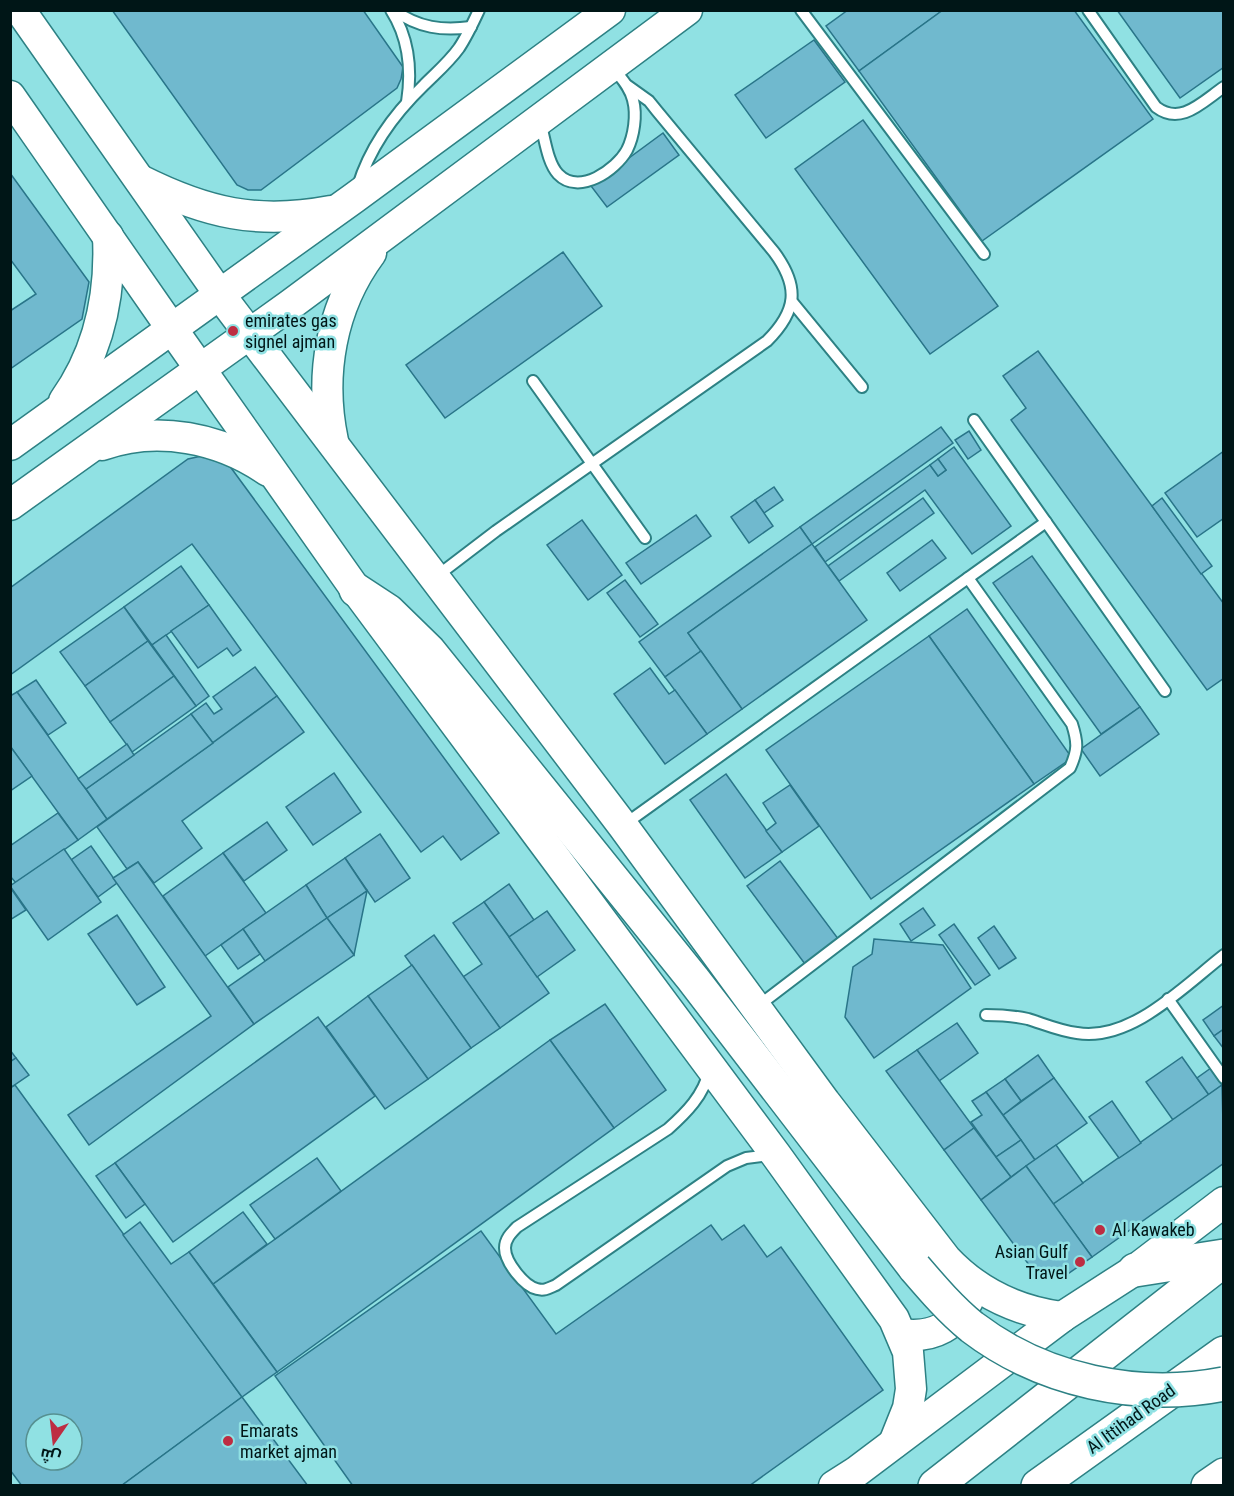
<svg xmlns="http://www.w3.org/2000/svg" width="1234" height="1496" font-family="'Roboto Condensed',Cairo,sans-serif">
  <rect width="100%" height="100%" fill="#90e1e3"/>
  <g fill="#70b9ce" stroke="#297589" stroke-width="1.5" fill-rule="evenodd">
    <path d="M112 10H363L403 67 401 79 397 88 261 190H248L237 185Z"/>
    <path d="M848 10H943L859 71 826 26Z"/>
    <path d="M943 10H1074L1153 119 982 241 859 71Z"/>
    <path d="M1117 10H1224V67L1180 98Z"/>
    <path d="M814 40 845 82 766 138 735 95Z"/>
    <path d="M863 120 998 306 930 354 795 169Z"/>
    <path d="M663 133 679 155 607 207 591 186Z"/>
    <path d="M10 173 89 282 82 319 10 369V311L36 294 10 259Z"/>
    <path d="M563 252 602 306 445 418 406 365Z"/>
    <path d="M1038 351 1224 604V678L1207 690 1011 420 1026 408 1003 376Z"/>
    <path d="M941 427 953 443 812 544 800 527Z"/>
    <path d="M969 431 981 450 968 459 955 440Z"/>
    <path d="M954 447 1011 526 972 554 925 490 825 562 815 547 930 465 938 476 946 470 938 459Z"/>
    <path d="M1224 451V518L1197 537 1165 493Z"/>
    <path d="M206 455 226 461 499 833 461 860 443 836 421 852 192 544 10 675V588L188 459Z"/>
    <path d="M938 459 946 470 938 476 930 465Z"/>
    <path d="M774 487 783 500 764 513 755 500Z"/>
    <path d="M923 498 934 513 839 581 828 566Z"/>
    <path d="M1162 498 1212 566 1201 574 1152 506Z"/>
    <path d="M755 500 773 526 749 543 731 517Z"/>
    <path d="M696 515 711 536 641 584 626 563Z"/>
    <path d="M582 520 622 575 588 600 547 545Z"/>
    <path d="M800 527 812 544 688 633 701 651 665 677 639 642Z"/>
    <path d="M932 540 946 558 900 591 887 573Z"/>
    <path d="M812 544 867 620 742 709 688 633Z"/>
    <path d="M1032 556 1140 707 1101 734 993 583Z"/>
    <path d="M181 566 209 605 152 645 124 607Z"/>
    <path d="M625 580 658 624 640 637 607 593Z"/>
    <path d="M209 605 241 650 233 656 227 648 198 668 171 631Z"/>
    <path d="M124 607 148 641 85 686 60 652Z"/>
    <path d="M967 609 1072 758 1034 784 929 636Z"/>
    <path d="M166 635 209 696 196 706 152 645Z"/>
    <path d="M929 636 1034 784 871 899 766 750Z"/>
    <path d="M148 641 174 676 110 722 85 686Z"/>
    <path d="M701 651 742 709 707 734 665 677Z"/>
    <path d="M255 667 277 696 213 743 191 714 206 703 214 714 222 709 213 697Z"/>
    <path d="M650 668 669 694 675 690 707 734 665 764 614 694Z"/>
    <path d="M174 676 196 706 132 752 110 722Z"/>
    <path d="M36 680 66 723 48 735 17 692Z"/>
    <path d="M17 692 107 819 78 840 10 746V696Z"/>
    <path d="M277 696 304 732 182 821 202 848 154 883 138 862 127 869 97 827Z"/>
    <path d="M1140 707 1159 734 1100 776 1081 749Z"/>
    <path d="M191 714 213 743 107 819 86 789Z"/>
    <path d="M127 744 134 755 86 789 78 779Z"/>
    <path d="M10 746 32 776 10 791Z"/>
    <path d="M334 773 361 812 313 845 286 807Z"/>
    <path d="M726 774 782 852 745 878 690 800Z"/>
    <path d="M790 785 819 826 782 852 766 831 776 823 763 803Z"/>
    <path d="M58 813 78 840 16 883 10 876V846Z"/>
    <path d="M267 822 287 850 244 881 223 853Z"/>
    <path d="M380 834 410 878 375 902 345 858Z"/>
    <path d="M91 846 117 883 98 897 71 860Z"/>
    <path d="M64 849 101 902 48 940 10 886Z"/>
    <path d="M223 853 266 913 205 956 163 896Z"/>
    <path d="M345 858 367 891 327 918 306 885Z"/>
    <path d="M780 861 839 940 805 964 747 886Z"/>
    <path d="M138 862 254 1024 89 1145 68 1115 211 1016 113 878Z"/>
    <path d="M509 884 534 920 509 937 484 902Z"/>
    <path d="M306 885 327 918 265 961 243 929Z"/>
    <path d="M10 887 26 910 10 920Z"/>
    <path d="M367 891 354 955 327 918Z"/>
    <path d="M484 902 549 993 500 1028 463 977 482 964 453 923Z"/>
    <path d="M923 908 935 925 911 941 900 924Z"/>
    <path d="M547 911 575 950 537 977 509 937Z"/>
    <path d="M117 915 165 987 137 1005 88 934Z"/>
    <path d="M327 918 354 955 254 1024 228 987Z"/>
    <path d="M954 924 990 975 975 985 939 935Z"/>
    <path d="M994 926 1016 958 999 969 978 938Z"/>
    <path d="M243 929 260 954 238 969 221 945Z"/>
    <path d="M434 935 500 1028 471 1048 405 956Z"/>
    <path d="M874 939 943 945 971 988 874 1058 845 1017 853 967 872 954Z"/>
    <path d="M412 965 471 1048 428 1079 368 996Z"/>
    <path d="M368 996 428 1079 385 1109 326 1027Z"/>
    <path d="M605 1004 666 1090 614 1128 550 1040Z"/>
    <path d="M1224 1005V1029L1214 1036 1203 1020Z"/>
    <path d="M318 1017 375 1096 173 1242 115 1163Z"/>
    <path d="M957 1023 978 1053 939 1081 917 1050Z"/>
    <path d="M1224 1029V1049L1214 1036Z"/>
    <path d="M550 1040 614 1128 277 1372 213 1284Z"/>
    <path d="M10 1050 16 1058 10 1062Z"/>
    <path d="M917 1050 974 1128 944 1150 886 1071Z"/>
    <path d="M1038 1055 1054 1078 1021 1101 1005 1079Z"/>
    <path d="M1182 1057 1209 1095 1173 1120 1146 1082Z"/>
    <path d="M16 1058 29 1075 10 1088V1062Z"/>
    <path d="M1211 1068 1222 1085 1209 1095 1197 1078Z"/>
    <path d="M1054 1078 1087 1123 1035 1160 1003 1115Z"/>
    <path d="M1005 1079 1021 1101 1003 1115 986 1092Z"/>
    <path d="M15 1085 242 1397 121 1486H22L10 1470V1088ZM36 1424H72V1460H36Z"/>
    <path d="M1222 1085 1224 1163 1092 1257 1053 1204Z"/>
    <path d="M986 1092 1021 1140 996 1157 971 1122 982 1115 972 1101Z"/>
    <path d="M1112 1101 1141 1143 1119 1158 1089 1117Z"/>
    <path d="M974 1128 1011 1177 981 1200 944 1150Z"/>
    <path d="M1021 1140 1035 1160 1011 1177 996 1157Z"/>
    <path d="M1056 1145 1083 1183 1053 1204 1026 1166Z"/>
    <path d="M317 1158 341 1191 275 1239 250 1205Z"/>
    <path d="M115 1163 145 1204 126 1218 96 1176Z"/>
    <path d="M1026 1166 1092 1257 1062 1278 1038 1277 981 1200Z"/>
    <path d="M243 1212 267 1244 213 1284 189 1252Z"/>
    <path d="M140 1222 171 1264 189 1252 277 1372 242 1397 123 1235Z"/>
    <path d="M711 1225 722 1240 744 1225 767 1257 781 1247 883 1390 749 1486H353L275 1376 481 1231 556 1334Z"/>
    <path d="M242 1397 308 1486H121Z"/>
  </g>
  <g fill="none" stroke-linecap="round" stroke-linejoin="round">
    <g stroke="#2d8184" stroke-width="14">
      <g id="service">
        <path d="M391 10C409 38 412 70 407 102"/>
        <path d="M394 10C418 28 443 31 471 27"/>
        <path d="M801 10 984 254"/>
        <path d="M1088 10 1156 107C1181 126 1202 102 1224 87"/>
        <path d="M540 122C545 138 547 162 558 174 579 196 616 170 627 150 634 136 637 115 633 100 630 87 621 78 614 69"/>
        <path d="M358 186C370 146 394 114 424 85 436 73 449 62 459 48 467 36 473 23 479 10"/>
        <path d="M793 303 862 387"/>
        <path d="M533 381 645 538"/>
        <path d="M974 420 1165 691"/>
        <path d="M437 576 496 531 767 341C797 311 800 287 774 252L657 111 649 101 628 86"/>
        <path d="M625 824 1046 522"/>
        <path d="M1168 999 1224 1078"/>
        <path d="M758 1006 1070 768C1078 750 1078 743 1072 724L968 578"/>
        <path d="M986 1015C1000 1015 1014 1016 1028 1019 1044 1024 1060 1031 1077 1033 1131 1042 1184 986 1224 955"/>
        <path d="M709 1071C704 1095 686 1113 668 1129L517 1227C511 1233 505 1239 505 1248 505 1262 524 1286 537 1289 545 1291 549 1288 556 1285L727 1166 746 1158 770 1155"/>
      </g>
    </g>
    <g stroke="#2d8184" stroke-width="33">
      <g id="secondary">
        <path d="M20 10 220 295 623 826 825 1102 946 1259C978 1293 1016 1311 1062 1317"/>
        <path d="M10 96 172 329 356 590 776 1155 894 1319 908 1352 911 1389 908 1408 894 1443"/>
        <path d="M140 180C206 213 257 225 331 211"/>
        <path d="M64 401C99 352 111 296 108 236"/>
        <path d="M333 441C319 375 331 307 371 253"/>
        <path d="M10 445 354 198 610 10"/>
        <path d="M102 445C157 425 221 438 268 471"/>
        <path d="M10 505 290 305 687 10"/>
        <path d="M901 1334C933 1339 958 1325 970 1296"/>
        <path d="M834 1486 856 1472 1062 1317 1135 1270 1224 1202"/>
      </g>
    </g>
    <g stroke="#2d8184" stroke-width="36">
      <g id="primary">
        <path d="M1135 1270 1224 1256"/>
        <path d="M935 1486 1224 1260"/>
      </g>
    </g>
    <g stroke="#2d8184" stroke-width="36">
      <g id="trunk">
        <path d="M356 590 388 611 429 651 693 979 915 1268"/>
        <path d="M1038 1486 1224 1353"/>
        <path d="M1208 1486 1224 1475"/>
      </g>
    </g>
    <use href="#service" stroke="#fff" stroke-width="10"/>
    <use href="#secondary" stroke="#fff" stroke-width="30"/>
    <use href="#primary" stroke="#fff" stroke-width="33"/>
    <use href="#trunk" stroke="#fff" stroke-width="33"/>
    <g stroke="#2d8184" stroke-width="36" stroke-linecap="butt">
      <path id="trunk-bridge" d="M915 1268C933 1289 951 1310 972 1327 1043 1381 1137 1401 1224 1384"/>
    </g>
    <use href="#trunk-bridge" stroke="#fff" stroke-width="33"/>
  </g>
  <g fill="#bd2d42" stroke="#90e1e3" stroke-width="2">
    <circle cx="233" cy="331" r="6"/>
    <circle cx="1100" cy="1230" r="6"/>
    <circle cx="1080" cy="1262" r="6"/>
    <circle cx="228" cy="1441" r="6"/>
  </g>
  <g text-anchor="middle" stroke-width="5" stroke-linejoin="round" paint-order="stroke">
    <g font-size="18" fill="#001617" stroke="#90e1e3" text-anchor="start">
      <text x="245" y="327">emirates gas<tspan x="245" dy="21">signel ajman</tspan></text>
      <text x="1112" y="1236">Al Kawakeb</text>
      <text x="1068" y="1258" text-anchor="end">Asian Gulf<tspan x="1068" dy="21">Travel</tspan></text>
      <text x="240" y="1437">Emarats<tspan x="240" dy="21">market ajman</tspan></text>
    </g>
    <g font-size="18" fill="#001617" stroke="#90e1e3">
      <text transform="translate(1131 1419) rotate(-36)" y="6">Al Ittihad Road</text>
    </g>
  </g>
  <rect width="1234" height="1496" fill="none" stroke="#001617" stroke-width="24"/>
  <g transform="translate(54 1442) rotate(194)"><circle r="28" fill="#90e1e3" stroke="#569091" stroke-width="1.5"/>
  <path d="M0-4.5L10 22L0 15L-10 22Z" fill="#bd2d42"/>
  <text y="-9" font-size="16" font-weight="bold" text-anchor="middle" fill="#001617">ش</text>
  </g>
</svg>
